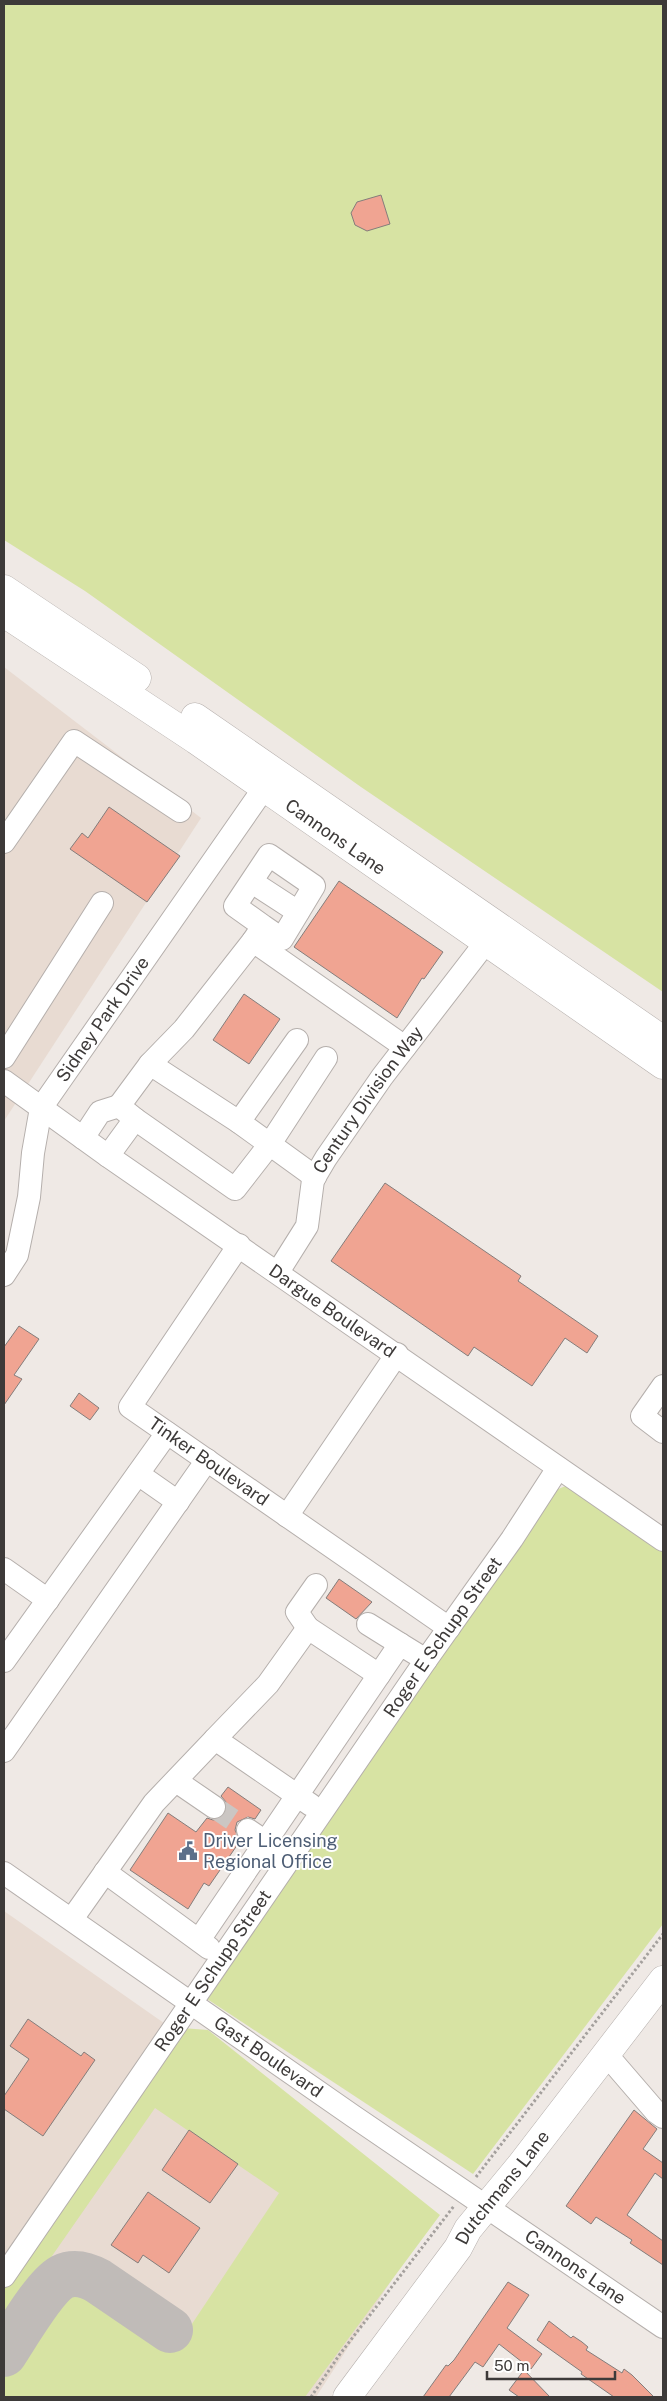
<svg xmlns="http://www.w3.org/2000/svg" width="667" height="2401" font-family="'Public Sans',sans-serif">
  <rect width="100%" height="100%" fill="#efe9e5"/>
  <g fill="#e8dbd2">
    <path d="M4 667 201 818 4 1121Z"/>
    <path d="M4 1911 435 2213 316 2397H4Z"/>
  </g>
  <g fill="#d7e3a3">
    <path d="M4 4H663V992L361 787 85 591 4 540Z"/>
    <path d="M568 1485 663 1543V1924L473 2174 198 1993 551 1492Z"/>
    <path d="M182 2028 208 2030 440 2215 305 2397H4V2378L57 2301 68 2295 93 2293 174 2351 279 2193 155 2108 4 2325V2284Z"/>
  </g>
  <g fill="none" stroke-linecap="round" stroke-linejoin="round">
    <path stroke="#c0bbb8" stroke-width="46" d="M4 2354C16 2336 44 2287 62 2277 74 2271 87 2275 98 2281L170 2330"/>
  </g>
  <g fill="#f0a492" stroke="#847d7b">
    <path d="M381 195 390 224 367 231 355 225 351 213 357 202Z"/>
    <path d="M109 807 180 856 147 902 70 849 82 833 88 838Z"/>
    <path d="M339 881 443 952 424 979 422 978 397 1018 294 947Z"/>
    <path d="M244 994 280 1019 249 1064 213 1040Z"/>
    <path d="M385 1183 521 1276 518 1281 598 1336 587 1353 565 1338 532 1386 474 1347 468 1356 331 1261Z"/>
    <path d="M19 1326 39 1339 14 1375 22 1379 4 1405V1347Z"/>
    <path d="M79 1393 99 1408 90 1420 70 1406Z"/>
    <path d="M339 1579 372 1602 356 1619 326 1598Z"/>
    <path d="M228 1787 261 1810 255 1819 248 1817 237 1822 235 1830 240 1841 209 1886 204 1883 188 1909 130 1870 168 1813 196 1832 207 1818 213 1820 220 1819 227 1808 226 1802 221 1796Z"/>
    <path d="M28 2019 81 2056 84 2052 95 2060 43 2136 4 2109V2096L29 2059 10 2046Z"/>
    <path d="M634 2110 657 2129 643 2149 663 2163V2179L655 2173 627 2215 663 2241V2265L630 2243 632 2240 596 2217 591 2224 566 2206Z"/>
    <path d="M189 2130 238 2164 210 2203 162 2170Z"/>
    <path d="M148 2192 200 2228 169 2273 143 2255 138 2263 111 2245Z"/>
    <path d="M508 2282 529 2295 507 2328 542 2354 531 2369 499 2344 483 2367 475 2362 449 2397H423L446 2365 448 2366 454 2360Z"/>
    <path d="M549 2321 571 2338 573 2336 582 2342 588 2347 586 2350 622 2373 624 2369 632 2375 654 2397H614L581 2374 582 2372 537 2340Z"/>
    <path d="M524 2370 550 2397H519L509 2390Z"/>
  </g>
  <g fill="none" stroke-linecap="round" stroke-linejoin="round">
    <path stroke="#cbc6c3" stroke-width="22" stroke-dasharray="22 11" stroke-linecap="butt" d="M214 1807 248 1830"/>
    <g stroke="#b5afac" stroke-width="24">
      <g id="minor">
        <path d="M4 842 74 741 180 811"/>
        <path d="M252 882 298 912"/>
        <path d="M253 941 263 926 282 939 314 886 269 855 235 906 263 926"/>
        <path d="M4 1057 102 903"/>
        <path d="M150 1064 184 1029 253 941 405 1047"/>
        <path id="s1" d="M4 1081 108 1156 663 1540"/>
        <path d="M135 1119 235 1189 270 1144 326 1058"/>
        <path d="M239 1122 297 1040"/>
        <path d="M83 1138 100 1112 119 1106"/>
        <path d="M108 1156 135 1119 119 1106 150 1064 239 1122 315 1177"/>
        <path id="s2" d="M239 1245 130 1407 449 1628"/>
        <path id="s3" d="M278 1272 307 1226 313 1180 326 1158 382 1077 486 942"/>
        <path id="s4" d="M4 1275 17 1255 29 1197 33 1153 41 1108 264 788"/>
        <path d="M663 1386 642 1416 663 1432"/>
        <path d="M138 1474 178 1502"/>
        <path d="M287 1516 397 1354"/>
        <path d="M4 1569 48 1600"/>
        <path d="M368 1624 400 1644"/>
        <path d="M308 1628 297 1612 316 1585"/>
        <path d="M4 1661 167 1433"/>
        <path d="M215 1739 268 1684 308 1628 379 1675"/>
        <path d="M4 1751 207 1460"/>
        <path d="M176 1781 214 1807"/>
        <path d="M248 1830 279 1851"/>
        <path d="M105 1872 209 1948"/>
        <path id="s5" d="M4 1873 353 2116 663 2327"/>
        <path d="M72 1919 154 1803 215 1739 311 1805"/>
        <path d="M199 1940 400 1644 426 1660"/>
        <path d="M606 2054 656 2112 663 2117"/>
        <path id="s6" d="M4 2276 426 1660 512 1539 558 1468"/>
      </g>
    </g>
    <g stroke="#b5afac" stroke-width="29">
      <g id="major">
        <path d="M4 589 137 678"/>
        <path id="s7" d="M4 613 196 740 663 1065"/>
        <path d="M195 717 663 1040"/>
        <path id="s8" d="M347 2397 458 2248 468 2229 520 2166 663 1980"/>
      </g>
    </g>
    <g stroke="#a4a09d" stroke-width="3" stroke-dasharray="2.5 2.5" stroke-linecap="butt">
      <path d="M476 2177 663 1934"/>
      <path d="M311 2397 340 2354 454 2206"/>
    </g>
    <use href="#minor" stroke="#fff" stroke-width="22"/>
    <use href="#major" stroke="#fff" stroke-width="28"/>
  </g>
  <defs>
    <g id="civic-bare" transform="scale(1.5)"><path d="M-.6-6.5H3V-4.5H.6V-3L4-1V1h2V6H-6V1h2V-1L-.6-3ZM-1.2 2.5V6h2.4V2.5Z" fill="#5c6f8a" stroke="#fff" stroke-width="2.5" paint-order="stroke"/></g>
  </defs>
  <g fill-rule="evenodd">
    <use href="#civic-bare" x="188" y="1851"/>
  </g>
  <g text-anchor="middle" stroke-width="4" stroke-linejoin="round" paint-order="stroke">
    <g font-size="18" fill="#3d3a39" stroke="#fff">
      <text dy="6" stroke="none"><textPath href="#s7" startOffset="400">Cannons Lane</textPath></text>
      <text dy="6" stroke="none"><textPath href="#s4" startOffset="281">Sidney Park Drive</textPath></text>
      <text dy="6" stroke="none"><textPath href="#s3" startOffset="198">Century Division Way</textPath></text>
      <text dy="6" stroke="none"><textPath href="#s1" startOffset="401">Dargue Boulevard</textPath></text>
      <text dy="6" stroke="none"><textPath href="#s2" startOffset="291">Tinker Boulevard</textPath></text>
      <text dy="6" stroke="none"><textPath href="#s6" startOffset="775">Roger E Schupp Street</textPath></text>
      <text dy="6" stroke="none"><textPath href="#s6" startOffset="370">Roger E Schupp Street</textPath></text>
      <text dy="6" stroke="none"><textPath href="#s5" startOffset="322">Gast Boulevard</textPath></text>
      <text dy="6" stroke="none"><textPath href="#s8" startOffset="261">Dutchmans Lane</textPath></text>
      <text dy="6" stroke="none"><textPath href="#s5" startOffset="694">Cannons Lane</textPath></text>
    </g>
    <g font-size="18" fill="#4e5e75" stroke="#fff" text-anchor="start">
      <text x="203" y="1847">Driver Licensing<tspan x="203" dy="21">Regional Office</tspan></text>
    </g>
  </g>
  <rect width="667" height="2401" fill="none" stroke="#3d3a39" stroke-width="10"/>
  <path d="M487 2371v8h128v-8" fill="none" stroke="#3d3a39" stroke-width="2.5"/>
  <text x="494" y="2371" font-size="15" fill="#3d3a39" stroke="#ffffff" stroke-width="4" paint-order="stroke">50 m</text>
</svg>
